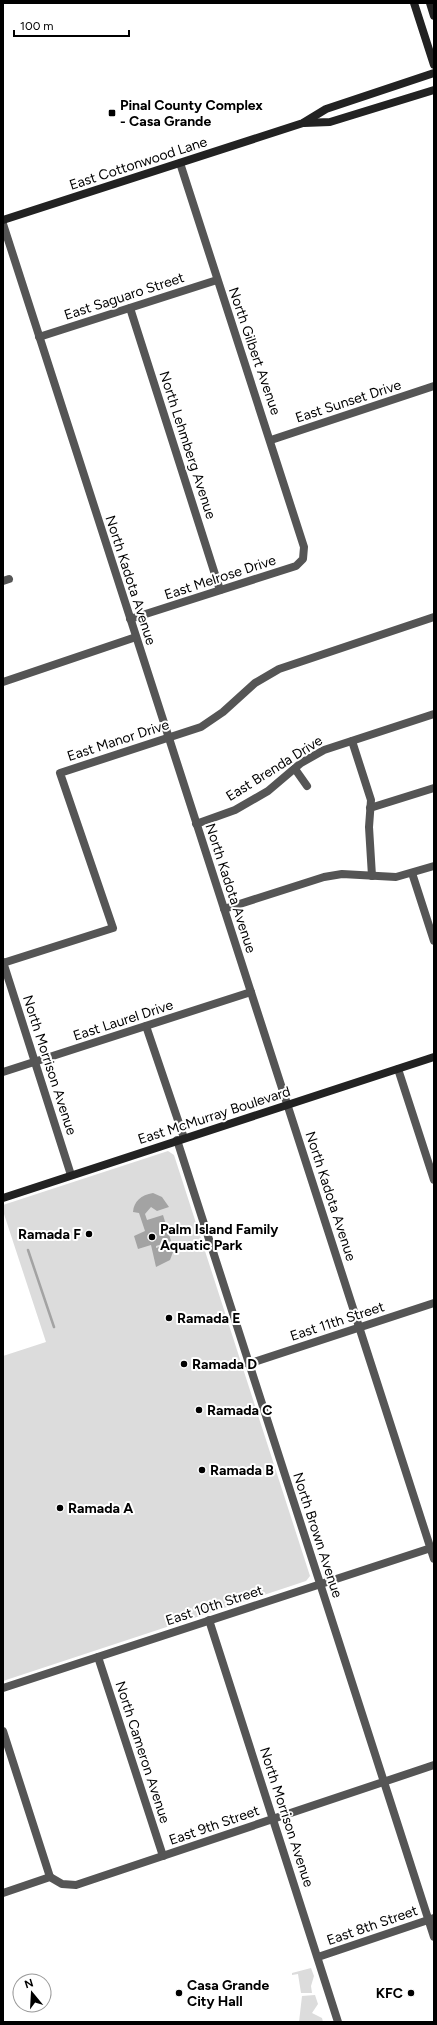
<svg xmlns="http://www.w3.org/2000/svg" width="437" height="2025" font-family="Figtree,sans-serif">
  <rect width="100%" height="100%" fill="#fff"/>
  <g fill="#dcdcdc">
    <path d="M168 1151 174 1155 310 1576 306 1581 3 1681V1356L46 1342 3 1211V1205Z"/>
    <path d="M311 1968 314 1976 311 1986 312 1993H301L298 1974 292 1975V1973Z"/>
    <path d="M315 1995 318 2004 312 2013 322 2018 323 2022H299L302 1996Z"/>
  </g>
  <path fill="#a3a3a3" d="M153 1193 162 1197 169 1207 157 1211 151 1207 145 1214 147 1220 163 1215 171 1241 156 1246V1248L173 1243V1252L170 1260 156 1267 151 1245 138 1249 134 1236 145 1231 139 1213 133 1212C134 1201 141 1195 153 1193Z"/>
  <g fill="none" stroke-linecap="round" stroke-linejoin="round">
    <path stroke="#a3a3a3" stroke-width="2.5" d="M28 1250 54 1327"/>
    <g stroke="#555" stroke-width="8">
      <path d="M3 224 434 1559"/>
      <path d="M130 308 220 590"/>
      <path d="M39 337 217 280"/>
      <path d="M271 440 434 386"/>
      <path d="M3 581 9 579"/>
      <path d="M130 619 296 566 303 559 304 547 180 163"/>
      <path d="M3 682 136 637"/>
      <path d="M352 741 371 800 369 827 372 876"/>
      <path d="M295 769 307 786"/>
      <path d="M370 808 434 788"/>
      <path d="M196 824 235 810 268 791 301 763 324 750 434 714"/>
      <path d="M412 873 434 941"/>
      <path d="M224 909 324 877 342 874 396 877 434 866"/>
      <path d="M3 962 71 1175"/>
      <path d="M3 963 113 928 60 773 201 727 223 712 255 683 279 669 434 617"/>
      <path d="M146 1026 184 1138"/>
      <path d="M398 1069 434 1180"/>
      <path d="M3 1072 251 992"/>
      <path d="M177 1140 434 1937"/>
      <path d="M248 1364 434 1303"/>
      <path d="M209 1620 338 2022"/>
      <path d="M98 1657 163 1856"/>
      <path d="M3 1688 434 1547"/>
      <path d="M3 1731 50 1877"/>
      <path d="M3 1893 50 1877 62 1884 76 1885 434 1765"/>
      <path d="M318 1957 434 1918"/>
    </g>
    <g stroke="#222" stroke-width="8">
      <path d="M414 3 434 65"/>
      <path d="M430 3 434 16"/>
      <path d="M304 123 330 122 434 90"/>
      <path d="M3 220 303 123 326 109 434 73"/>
      <path d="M3 1198 434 1057"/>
    </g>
  </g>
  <g fill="#000" stroke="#fff" stroke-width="1.5">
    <rect x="108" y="109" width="8" height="8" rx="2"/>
    <circle cx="89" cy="1234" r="4"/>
    <circle cx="152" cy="1237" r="4"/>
    <circle cx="169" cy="1318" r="4"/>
    <circle cx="184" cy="1364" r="4"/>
    <circle cx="199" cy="1410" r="4"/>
    <circle cx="202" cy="1470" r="4"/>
    <circle cx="60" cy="1508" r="4"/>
    <circle cx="179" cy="1993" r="4"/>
    <circle cx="411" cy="1993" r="4"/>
  </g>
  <g text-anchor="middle" stroke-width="4" stroke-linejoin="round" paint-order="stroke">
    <g font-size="14" font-weight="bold" fill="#000" stroke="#fff" text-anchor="start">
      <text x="120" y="110">Pinal County Complex<tspan x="120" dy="16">- Casa Grande</tspan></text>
      <text x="160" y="1234">Palm Island Family<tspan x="160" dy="16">Aquatic Park</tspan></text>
      <text x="81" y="1239" text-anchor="end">Ramada F</text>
      <text x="177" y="1323">Ramada E</text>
      <text x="192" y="1369">Ramada D</text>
      <text x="207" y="1415">Ramada C</text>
      <text x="210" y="1475">Ramada B</text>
      <text x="68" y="1513">Ramada A</text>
      <text x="187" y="1990">Casa Grande<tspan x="187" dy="16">City Hall</tspan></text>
      <text x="403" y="1998" text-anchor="end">KFC</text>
    </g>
    <g font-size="14" fill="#000" stroke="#fff">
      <text transform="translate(138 163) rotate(-18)" y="5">East Cottonwood Lane</text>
      <text transform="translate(124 296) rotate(-18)" y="5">East Saguaro Street</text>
      <text transform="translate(255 351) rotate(71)" y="5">North Gilbert Avenue</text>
      <text transform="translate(348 401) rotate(-18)" y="5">East Sunset Drive</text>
      <text transform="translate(188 445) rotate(72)" y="5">North Lehmberg Avenue</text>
      <text transform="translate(220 577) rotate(-18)" y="5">East Melrose Drive</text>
      <text transform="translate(131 580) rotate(72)" y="5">North Kadota Avenue</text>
      <text transform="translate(118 740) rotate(-18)" y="5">East Manor Drive</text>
      <text transform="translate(274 768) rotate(-32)" y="5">East Brenda Drive</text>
      <text transform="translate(231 888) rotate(72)" y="5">North Kadota Avenue</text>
      <text transform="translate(123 1020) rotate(-18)" y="5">East Laurel Drive</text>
      <text transform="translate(50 1065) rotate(72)" y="5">North Morrison Avenue</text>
      <text transform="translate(214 1115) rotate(-18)" y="5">East McMurray Boulevard</text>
      <text transform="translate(331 1196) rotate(72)" y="5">North Kadota Avenue</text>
      <text transform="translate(337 1321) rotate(-18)" y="5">East 11th Street</text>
      <text transform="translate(318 1535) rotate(72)" y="5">North Brown Avenue</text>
      <text transform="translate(214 1605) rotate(-18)" y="5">East 10th Street</text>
      <text transform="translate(143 1752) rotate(72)" y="5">North Cameron Avenue</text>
      <text transform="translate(287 1817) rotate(72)" y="5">North Morrison Avenue</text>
      <text transform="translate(214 1825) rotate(-19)" y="5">East 9th Street</text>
      <text transform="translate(372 1925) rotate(-19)" y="5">East 8th Street</text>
    </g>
  </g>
  <rect width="437" height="2025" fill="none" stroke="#000000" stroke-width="8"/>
  <g transform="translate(32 1993) rotate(342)"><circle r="19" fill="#ffffff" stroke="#999999"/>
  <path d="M0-3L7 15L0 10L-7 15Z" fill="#000000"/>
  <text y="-6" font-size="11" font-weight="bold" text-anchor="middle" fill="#000000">N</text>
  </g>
  <path d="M14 30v6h115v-6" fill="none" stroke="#000000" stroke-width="2"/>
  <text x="20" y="30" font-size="12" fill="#000000" stroke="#ffffff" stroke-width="3" paint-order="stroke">100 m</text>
</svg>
